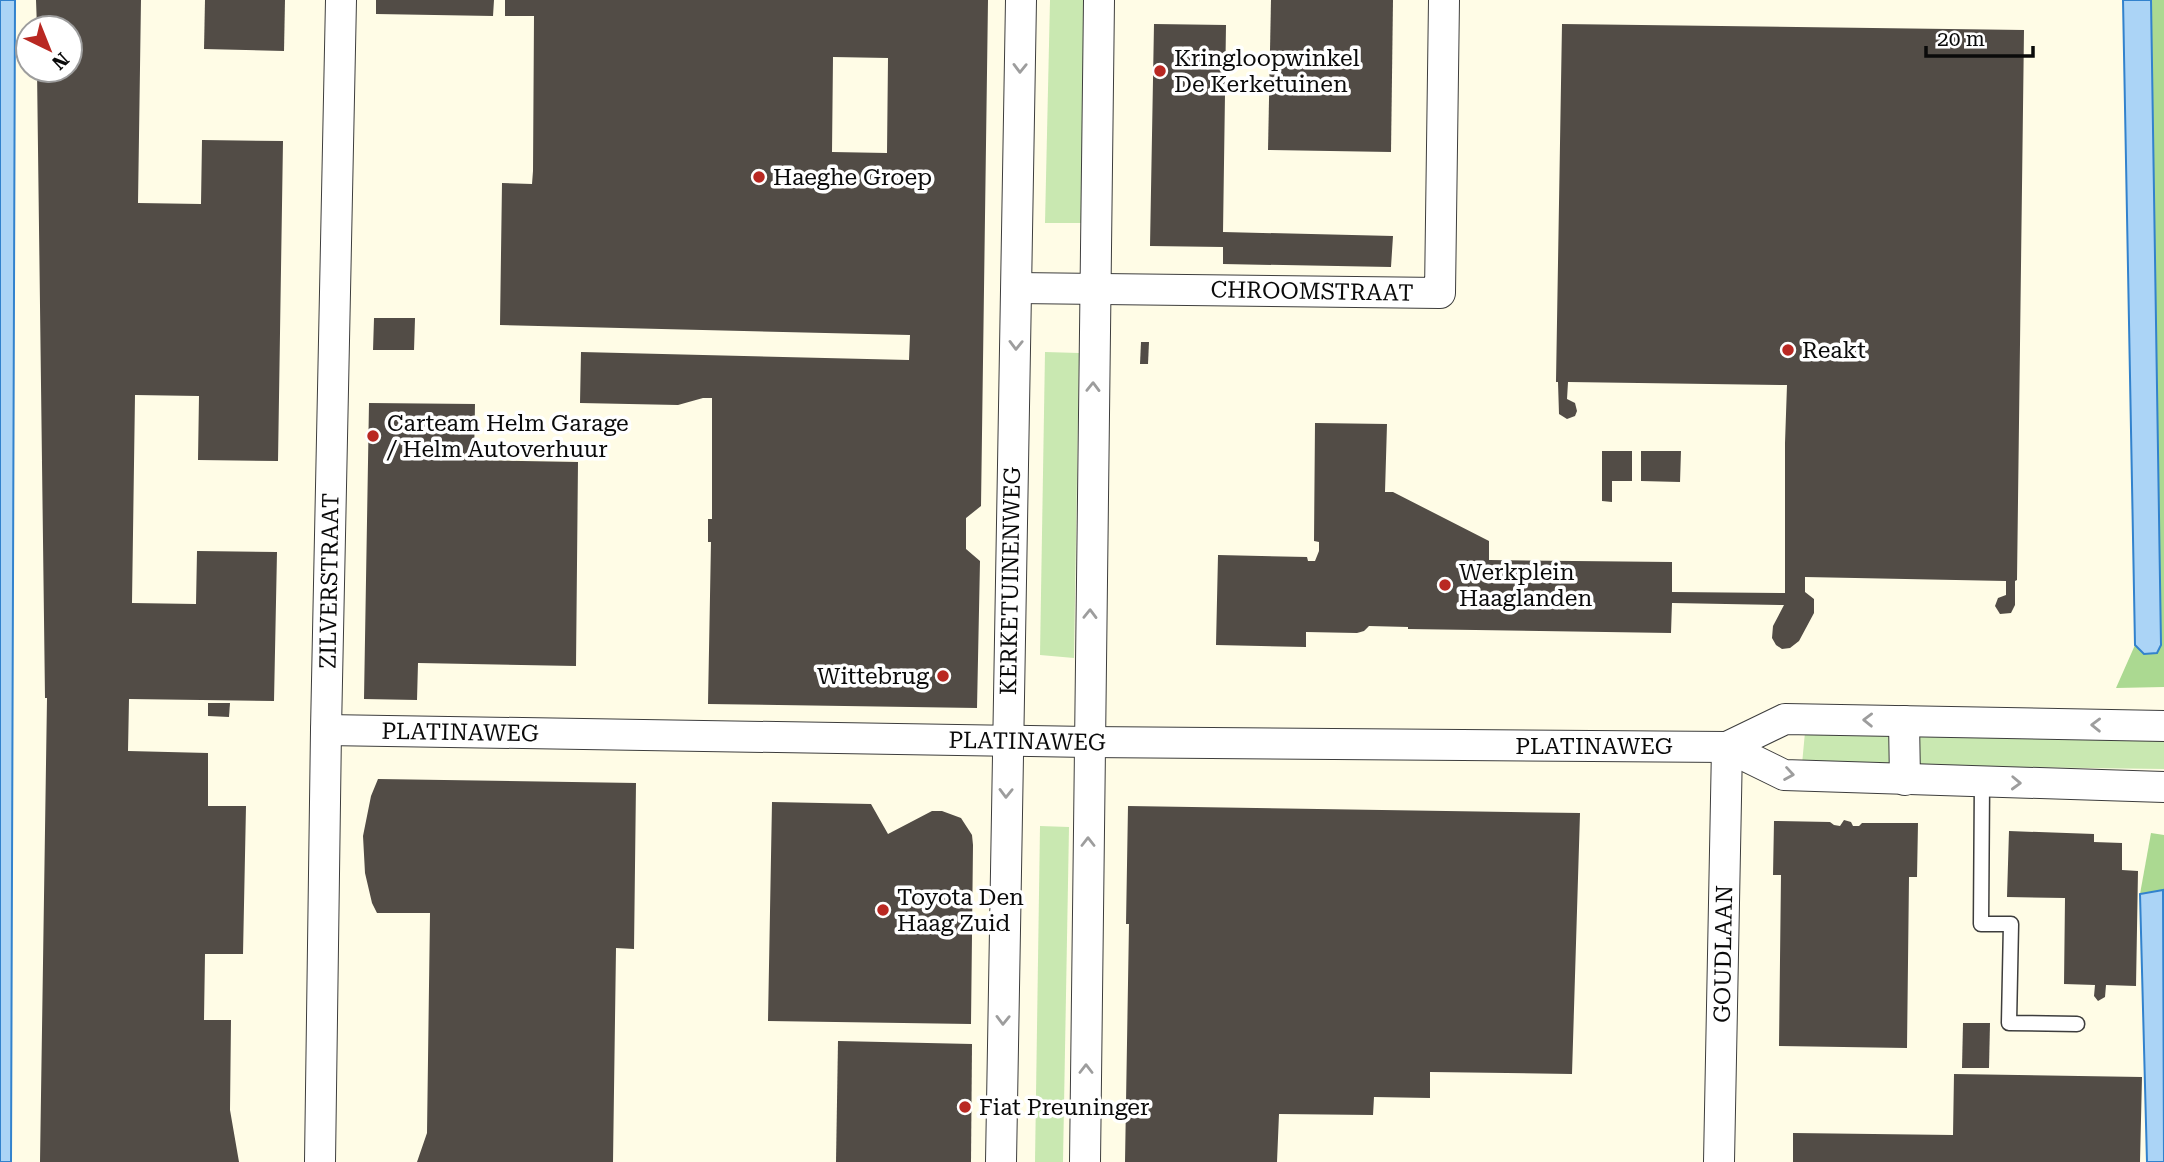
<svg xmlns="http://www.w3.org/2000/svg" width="2164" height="1162" font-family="'Roboto Serif',serif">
  <rect width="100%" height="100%" fill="#fffce6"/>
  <g fill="#c9e8b1">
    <path d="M1050 0H1084L1081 223H1045Z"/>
    <path d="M1045 352 1079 353 1074 658 1040 655Z"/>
    <path d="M1805 732 2164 738V769L1802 764Z"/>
    <path d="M1040 826 1069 827 1063 1162H1035Z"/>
  </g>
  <g fill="#abd991">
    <path d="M2151 0H2164V687L2116 688 2135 645 2144 654 2161 645Z"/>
    <path d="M2151 833 2164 835V891L2140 894Z"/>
  </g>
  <g fill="#abd4f6" stroke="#3282cd" stroke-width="2">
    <path d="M0 0H15L11 1162H0Z"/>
    <path d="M2123 0H2151L2161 645 2157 653 2144 654 2135 645Z"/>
    <path d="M2163 890 2164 1162H2147L2140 894Z"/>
  </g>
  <g fill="#524c46" fill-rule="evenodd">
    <path d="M36 0H141L138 203 201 204 202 140 283 141 278 461 198 460 199 396 135 395 132 603 196 604 197 551 277 552 274 701 129 699 128 751 208 753V806H246L243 954H205L204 1020H231L230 1110 239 1162H40L47 698H45L37 70H70V28H37Z"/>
    <path d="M205 0H285L284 51 204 49Z"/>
    <path d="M376 0H494L493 16 376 14Z"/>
    <path d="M505 0H988L981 506 966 518V549L980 561 977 708 708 704 711 542H708V519H712V398H703L678 405 580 403 581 352 909 360 910 335 500 325 502 183 532 184 533 171 534 16H505ZM833 57 888 58 887 153 832 152Z"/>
    <path d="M1271 0H1393L1391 152 1268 150Z"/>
    <path d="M1154 24 1226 25 1223 232 1393 236 1391 267 1223 264V247L1150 246Z"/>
    <path d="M1562 24 2024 30 2017 580 2015 581V605L2011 613 2000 614 1995 606 1998 598 2006 595V581L1805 577V592L1814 599V613L1799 641 1790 648 1782 649 1776 645 1772 638 1773 626 1784 605 1672 603 1671 633 1408 629V627L1369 626 1364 631 1357 633 1306 632V647L1216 645 1218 555 1307 557 1308 561H1315L1319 551V542L1314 541 1315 423 1387 424 1385 492H1393L1489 541V560L1672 562V592L1785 593V443L1787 385 1568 382 1567 399 1575 403 1577 411 1575 416 1567 419 1559 414 1558 382H1556Z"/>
    <path d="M374 318H415L414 350H373Z"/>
    <path d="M1141 342H1149L1148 364H1140Z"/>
    <path d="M369 403 475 404 474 460 578 462 576 666 418 663 417 700 364 699Z"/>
    <path d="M1602 451H1632V481H1612V502L1602 501Z"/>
    <path d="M1641 451H1681L1680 482 1641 481Z"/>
    <path d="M208 703H230L229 717 208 716Z"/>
    <path d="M378 779 636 783 634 949 616 948 613 1162H417L427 1133 430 913H377L372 903 365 873 363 836 371 796Z"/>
    <path d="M772 802 871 804 888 834 932 811H942L961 818 972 835 973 845 971 1024 768 1021Z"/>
    <path d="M1128 806 1580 813 1572 1074 1430 1072V1098L1374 1097 1373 1115 1279 1114 1277 1162H1125L1129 924H1126Z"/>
    <path d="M1844 820 1851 822 1853 826H1859L1862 823H1918L1917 877H1909L1907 1048 1779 1046 1781 875H1773L1774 821 1830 822 1834 825 1840 826Z"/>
    <path d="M2009 831 2094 834V842L2122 843V870L2138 871 2136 986 2106 985 2105 997 2098 1001 2094 996 2095 985 2064 984 2065 898 2007 897Z"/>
    <path d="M1963 1023H1990L1989 1068H1962Z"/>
    <path d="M838 1041 972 1044 971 1162H836Z"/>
    <path d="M1954 1074 2142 1077 2140 1162H1793V1133L1953 1135Z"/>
  </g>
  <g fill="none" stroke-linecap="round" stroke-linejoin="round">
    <g stroke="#3d3d3d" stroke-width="17">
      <path id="lane" d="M1982 782 1981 924H2011L2009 1023 2077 1024"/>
    </g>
    <g stroke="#3d3d3d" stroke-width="32">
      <g id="street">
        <path d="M1017 288 1440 293 1444 0"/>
        <path d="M1904 721 1905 780"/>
        <path d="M326 730 1088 742 1727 747 1784 775 2164 787"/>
        <path d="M1727 747 1785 719 2164 726"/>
        <path d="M320 1162 326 730 341 0"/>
        <path d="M1001 1162 1021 0"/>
        <path d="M1085 1162 1099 0"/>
        <path d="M1719 1162 1727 747"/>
      </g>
    </g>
    <use href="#lane" stroke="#fff" stroke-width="14"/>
    <use href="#street" stroke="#fff" stroke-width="30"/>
  </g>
  <defs><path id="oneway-chevron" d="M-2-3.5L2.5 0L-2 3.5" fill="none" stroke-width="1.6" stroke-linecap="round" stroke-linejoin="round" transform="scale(1.75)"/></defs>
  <g stroke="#9d9d9d">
    <use href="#oneway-chevron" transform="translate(1020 68) rotate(91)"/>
    <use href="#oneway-chevron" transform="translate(1016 345) rotate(91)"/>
    <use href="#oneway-chevron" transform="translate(1093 387) rotate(-89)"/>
    <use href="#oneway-chevron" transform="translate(1090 614) rotate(-89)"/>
    <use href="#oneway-chevron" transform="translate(1868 720) rotate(-179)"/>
    <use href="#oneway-chevron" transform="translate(2096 725) rotate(-179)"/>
    <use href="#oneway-chevron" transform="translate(1789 774) rotate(9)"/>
    <use href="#oneway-chevron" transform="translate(2016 783) rotate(2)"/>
    <use href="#oneway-chevron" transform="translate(1006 793) rotate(91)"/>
    <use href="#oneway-chevron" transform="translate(1088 842) rotate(-90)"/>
    <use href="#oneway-chevron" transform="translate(1003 1020) rotate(91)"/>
    <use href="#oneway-chevron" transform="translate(1086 1069) rotate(-90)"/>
  </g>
  <g fill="#b92822" stroke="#fff" stroke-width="2.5">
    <circle cx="1160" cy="71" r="7"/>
    <circle cx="759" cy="177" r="7"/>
    <circle cx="1788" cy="350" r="7"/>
    <circle cx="373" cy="436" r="7"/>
    <circle cx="1445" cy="585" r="7"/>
    <circle cx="943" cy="676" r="7"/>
    <circle cx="883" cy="910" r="7"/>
    <circle cx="965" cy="1107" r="7"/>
  </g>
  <g text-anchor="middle" stroke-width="7" stroke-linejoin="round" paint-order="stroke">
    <g font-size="23" fill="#0a0a0a" stroke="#fff" text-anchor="start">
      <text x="1174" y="66">Kringloopwinkel<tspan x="1174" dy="26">De Kerketuinen</tspan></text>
      <text x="773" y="185">Haeghe Groep</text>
      <text x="1802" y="358">Reakt</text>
      <text x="387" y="431">Carteam Helm Garage<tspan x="387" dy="26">/ Helm Autoverhuur</tspan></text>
      <text x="1459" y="580">Werkplein<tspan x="1459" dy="26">Haaglanden</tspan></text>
      <text x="929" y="684" text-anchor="end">Wittebrug</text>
      <text x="897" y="905">Toyota Den<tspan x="897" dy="26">Haag Zuid</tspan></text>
      <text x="979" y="1115">Fiat Preuninger</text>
    </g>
    <g font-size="23" fill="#0a0a0a" stroke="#fff">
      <text transform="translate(1312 291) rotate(1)" y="8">CHROOMSTRAAT</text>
      <text transform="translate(329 581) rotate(-89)" y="8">ZILVERSTRAAT</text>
      <text transform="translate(1010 581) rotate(-89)" y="8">KERKETUINENWEG</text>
      <text transform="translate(460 732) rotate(1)" y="8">PLATINAWEG</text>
      <text transform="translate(1027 741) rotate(1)" y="8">PLATINAWEG</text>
      <text x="1594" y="754">PLATINAWEG</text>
      <text transform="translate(1723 954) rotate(-89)" y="8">GOUDLAAN</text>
    </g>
  </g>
  <g transform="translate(49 49) rotate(137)"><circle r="33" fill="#ffffff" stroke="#9d9d9d" stroke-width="2"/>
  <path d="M0-5L12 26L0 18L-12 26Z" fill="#b92822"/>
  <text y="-10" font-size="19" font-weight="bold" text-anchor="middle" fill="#0a0a0a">N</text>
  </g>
  <path d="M1926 46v10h107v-10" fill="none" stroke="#0a0a0a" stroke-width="3.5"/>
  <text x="1937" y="46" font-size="21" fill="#0a0a0a" stroke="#ffffff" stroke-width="5" paint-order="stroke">20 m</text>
</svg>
